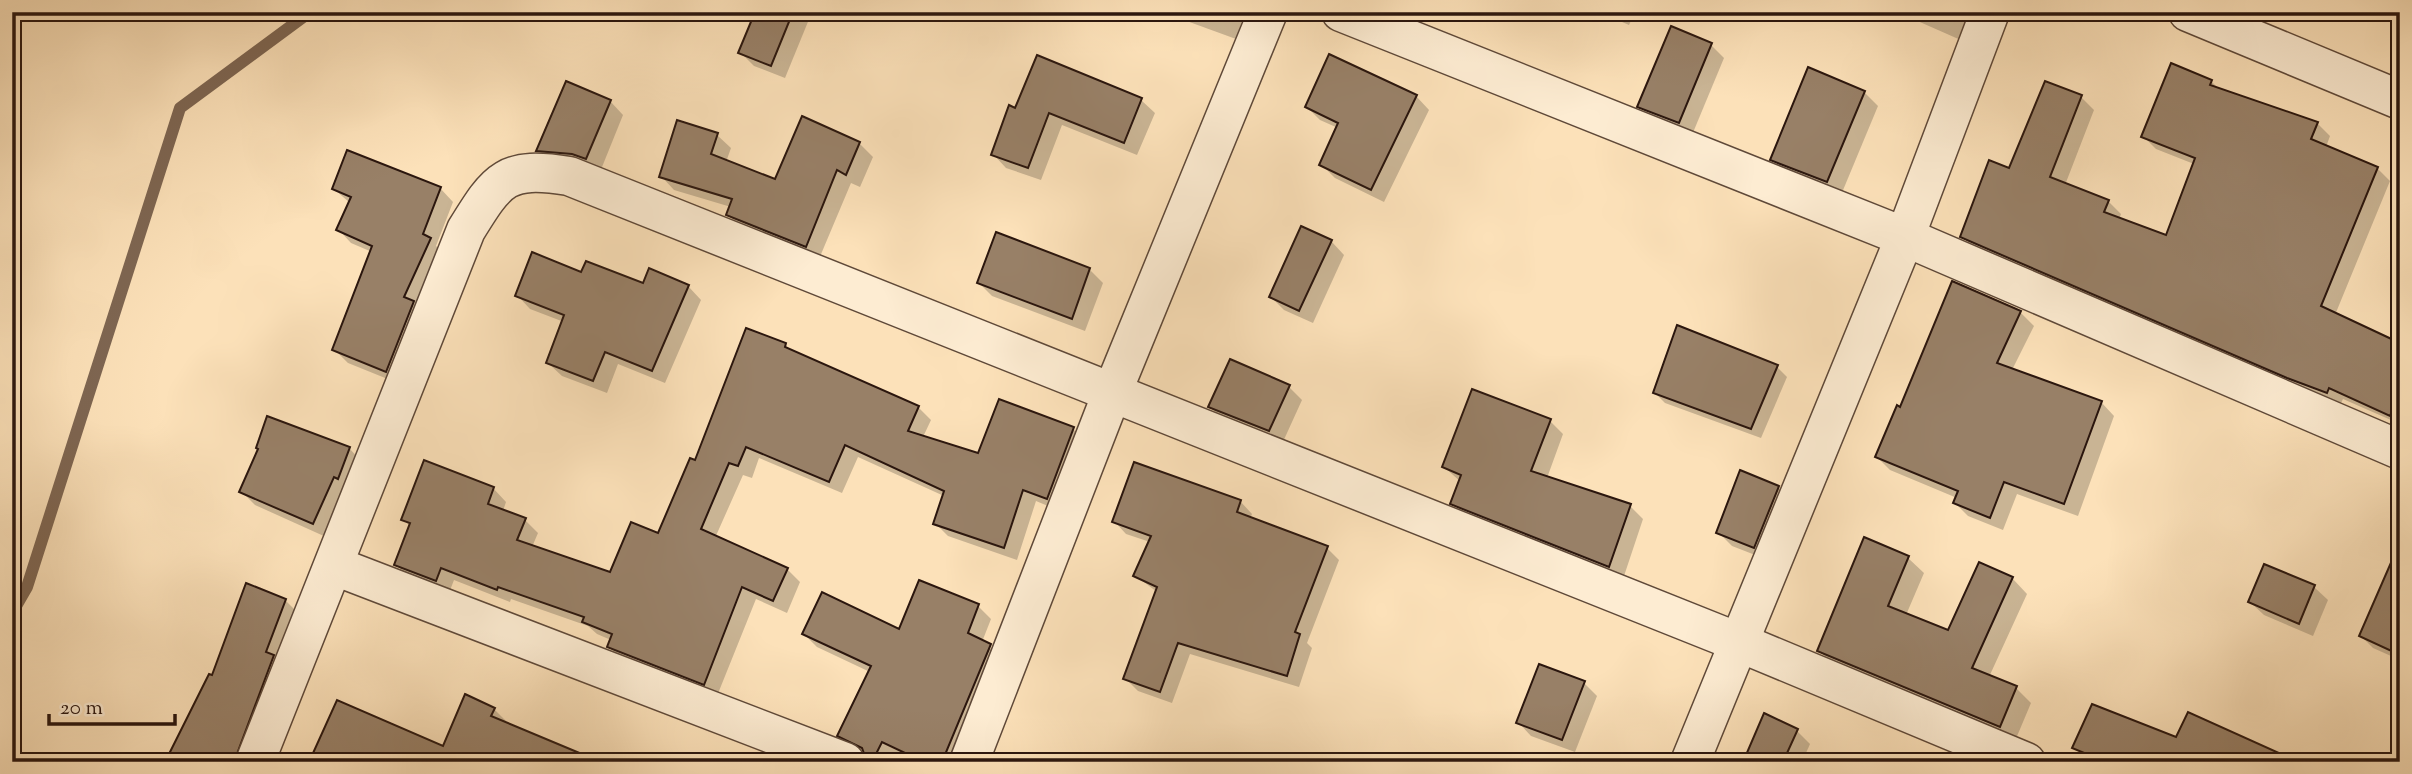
<svg xmlns="http://www.w3.org/2000/svg" width="2412" height="774" font-family="'Sorts Mill Goudy',serif">
  <rect width="100%" height="100%" fill="#fce1b9"/>
  <filter id="stains"><feTurbulence type="fractalNoise" baseFrequency=".00286" numOctaves="4"/><feColorMatrix values="0 0 0 0 .2 0 0 0 0 .09 0 0 0 0 .02 0 0 0 .5 -.17"/></filter>
  <radialGradient id="worn" r=".72"><stop offset=".6" stop-color="#630" stop-opacity="0"/><stop offset="1" stop-color="#630" stop-opacity=".3"/></radialGradient>
  <g fill="#0003">
    <path d="M757 12H812L785 78 754 66 741 53Z"/>
    <path d="M1162 12H1245L1236 39Z"/>
    <path d="M1599 12H1635L1629 25Z"/>
    <path d="M1906 12H1988L1972 45 1913 19Z"/>
    <path d="M1711 45 1724 58 1692 135 1653 120 1639 106Z"/>
    <path d="M2211 81 2221 91 2317 123 2330 136 2326 147 2377 168 2390 181 2335 315 2400 345V424L2343 399 2340 405 1975 249 1962 236 2010 170 2046 83 2081 97 2094 110 2065 185 2108 201 2121 214 2119 220 2167 238 2194 164 2156 149 2143 136Z"/>
    <path d="M1864 92 1878 106 1841 195 1786 173 1772 159Z"/>
    <path d="M1416 96 1429 110 1384 202 1335 178 1321 164 1338 128 1320 120 1307 107Z"/>
    <path d="M1141 100 1155 113 1137 155 1062 125 1041 180 1006 168 993 154 1016 110Z"/>
    <path d="M610 101 623 115 600 172 552 164 539 151Z"/>
    <path d="M717 135 731 148 726 162 776 181 859 143 873 157 860 187 851 183 819 259 742 228 728 215 731 207 674 190 661 176Z"/>
    <path d="M440 188 453 202 436 246 443 253 400 384 348 363 334 349 372 252 351 243 338 229 350 203 334 189Z"/>
    <path d="M1331 241 1344 255 1313 323 1284 310 1271 297Z"/>
    <path d="M1089 269 1103 283 1085 331 992 296 979 283Z"/>
    <path d="M582 274 644 285 688 286 701 300 665 383 618 364 607 393 562 376 548 363 564 322 530 309 517 295Z"/>
    <path d="M2020 312 2034 326 2012 370 2101 402 2114 416 2078 516 2017 494 2003 530 1968 516 1955 503 1957 498 1890 470 1877 457 1901 409Z"/>
    <path d="M785 345 792 352 918 407 931 420 923 437 979 455 1073 429 1086 442 1060 511 1036 501 1017 560 948 536 935 523 944 496 858 457 842 493 759 458 752 478 743 475 715 538 787 569 800 582 787 613 756 599 717 696 622 660 609 647 611 640 597 634 588 626 511 599 510 602 454 580 449 593 409 578 396 564 410 526 403 519 493 488 506 502 503 511 525 520 538 533 532 547 611 575 659 536 696 462Z"/>
    <path d="M1777 367 1787 377 1761 438 1665 403 1655 393Z"/>
    <path d="M1289 387 1302 400 1282 444 1223 420 1210 407Z"/>
    <path d="M1550 421 1563 434 1547 478 1630 506 1643 519 1623 579 1466 517 1452 503 1461 482 1444 467Z"/>
    <path d="M349 448 362 462 326 537 255 505 241 491Z"/>
    <path d="M1741 473 1778 487 1792 501 1768 560 1732 546 1718 532Z"/>
    <path d="M1240 501 1252 514 1250 519 1327 548 1339 560 1307 643 1312 648 1299 687 1190 654 1172 703 1138 691 1125 678 1157 592 1136 576 1150 542 1126 534 1114 521Z"/>
    <path d="M1865 540 1908 558 1924 573 1906 615 1949 632 2012 578 2027 594 1989 677 2016 688 2031 703 2015 741 1835 666 1819 651Z"/>
    <path d="M2400 546V660L2373 648 2361 636Z"/>
    <path d="M2265 566 2314 587 2328 600 2313 636 2264 615 2250 602Z"/>
    <path d="M285 600 296 611 246 762H167Z"/>
    <path d="M978 606 991 619 982 642 1004 659 962 762H912L896 754 892 762H869L866 755 853 749 839 735 870 672 817 647 804 634 900 631Z"/>
    <path d="M1584 683 1597 696 1575 752 1531 736 1518 722Z"/>
    <path d="M494 709 506 721 505 723 604 762H321L444 748Z"/>
    <path d="M1797 731 1810 744 1802 762H1745Z"/>
    <path d="M2177 740 2296 762H2089L2074 747Z"/>
  </g>
  <g fill="none" stroke-linecap="round" stroke-linejoin="round">
    <path stroke="#7e6652" stroke-width="12" d="M12 613 27 587 180 108 310 12"/>
  </g>
  <g fill="#988067" stroke="#2b160e" stroke-width="2">
    <path d="M755 12H793L771 66 738 53Z"/>
    <path d="M1671 26 1712 43 1679 123 1637 107Z"/>
    <path d="M1329 54 1417 95 1371 190 1319 165 1338 123 1305 107Z"/>
    <path d="M1037 55 1142 98 1124 143 1049 113 1028 168 991 155 1009 105 1015 108Z"/>
    <path d="M2171 63 2212 80 2210 85 2318 122 2311 139 2378 167 2321 306 2400 343V393L2390 416 2329 388 2327 393 2287 378 1960 237 1989 160 2009 168 2045 81 2082 95 2050 177 2109 200 2104 212 2166 235 2195 158 2141 137Z"/>
    <path d="M1808 67 1865 91 1827 182 1770 160Z"/>
    <path d="M566 81 611 100 586 159 572 154 536 151Z"/>
    <path d="M802 116 860 142 846 175 837 170 806 247 726 215 732 199 659 177 677 120 718 133 711 154 775 179Z"/>
    <path d="M347 150 441 187 423 234 431 238 404 297 414 301 386 372 332 350 372 246 336 230 351 197 332 189Z"/>
    <path d="M1301 226 1332 240 1299 311 1269 297Z"/>
    <path d="M996 232 1090 268 1072 319 977 283Z"/>
    <path d="M532 252 581 272 586 261 643 283 649 268 689 285 652 371 605 352 593 381 546 363 564 315 515 296Z"/>
    <path d="M1952 281 2021 311 1997 363 2102 401 2064 504 2004 482 1990 518 1953 503 1958 491 1875 457 1897 405 1900 407Z"/>
    <path d="M1677 325 1778 365 1751 429 1653 393Z"/>
    <path d="M746 328 786 343 785 347 919 406 908 431 978 453 999 399 1074 427 1047 499 1023 490 1004 548 933 524 944 491 845 445 829 482 746 447 738 466 729 463 701 529 788 568 773 601 742 587 704 685 607 647 612 634 582 622 584 617 498 587 497 590 441 568 436 581 394 565 410 523 401 520 424 460 494 487 488 504 526 518 517 540 610 572 631 522 658 533 690 458 695 460Z"/>
    <path d="M1230 359 1290 385 1269 431 1208 407Z"/>
    <path d="M1472 389 1551 419 1531 471 1631 504 1609 567 1450 504 1461 475 1442 467Z"/>
    <path d="M267 416 350 447 338 479 334 477 313 524 239 492 258 449 256 448Z"/>
    <path d="M1134 462 1241 500 1237 512 1328 546 1295 632 1300 634 1287 676 1178 643 1160 692 1123 679 1157 587 1133 576 1151 536 1112 522Z"/>
    <path d="M1740 470 1779 486 1754 548 1716 533Z"/>
    <path d="M1864 537 1909 556 1888 606 1948 630 1979 562 2013 577 1972 668 2017 686 2000 727 1817 651Z"/>
    <path d="M2400 542V655L2359 636Z"/>
    <path d="M2264 564 2315 585 2299 624 2248 602Z"/>
    <path d="M919 580 979 604 968 633 991 644 942 762H924L882 742 872 762H867L862 748 837 736 871 666 802 634 822 592 899 629Z"/>
    <path d="M246 583 286 599 266 652 274 655 234 762H165L209 674 212 675Z"/>
    <path d="M1539 664 1585 681 1562 740 1516 723Z"/>
    <path d="M465 694 495 708 491 716 601 762H309L337 700 443 746Z"/>
    <path d="M2092 704 2176 737 2188 712 2299 762H2106L2072 748Z"/>
    <path d="M1764 713 1798 729 1783 762H1743Z"/>
  </g>
  <g fill="none" stroke-linecap="round" stroke-linejoin="round">
    <g stroke="#5f4939" stroke-width="41">
      <g id="minor">
        <path d="M1341 12 1905 237 2400 450"/>
        <path d="M2188 12 2400 100"/>
        <path d="M335 566 845 762"/>
        <path d="M255 762 466 230C498 178 506 166 569 176L1738 642 2026 762"/>
        <path d="M969 762 1112 393 1268 12"/>
        <path d="M1690 762 1905 237 1990 12"/>
      </g>
    </g>
    <use href="#minor" stroke="#fdecd2" stroke-width="38"/>
  </g>
  <rect width="2412" height="774" fill="none" stroke="#fce1b9" stroke-width="42"/>
  <rect x="14" y="14" width="2384" height="746" fill="none" stroke="#2b160e" stroke-width="3.5"/>
  <rect x="21" y="21" width="2370" height="732" fill="none" stroke="#2b160e" stroke-width="2"/>
  <path d="M49 714v10h126v-10" fill="none" stroke="#2b160e" stroke-width="3.5"/>
  <text x="60" y="714" font-size="21" fill="#2b160e" stroke="#fdecd2" stroke-width="5" paint-order="stroke">20 m</text>
  <rect width="100%" height="100%" filter="url(#stains)"/>
  <rect width="100%" height="100%" fill="url(#worn)"/>
</svg>
